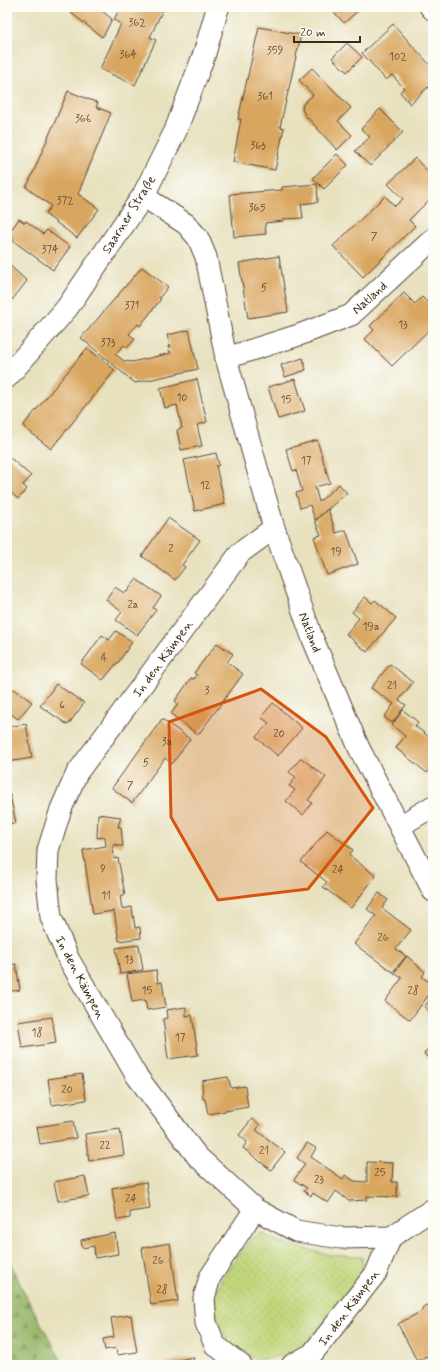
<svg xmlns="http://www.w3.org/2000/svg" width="440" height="1372" font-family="Mynerve,sans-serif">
  <defs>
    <pattern id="forest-firs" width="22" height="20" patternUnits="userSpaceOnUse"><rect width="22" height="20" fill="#98b76a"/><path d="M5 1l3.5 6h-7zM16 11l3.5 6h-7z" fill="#7d9557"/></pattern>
    <pattern id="park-dots" width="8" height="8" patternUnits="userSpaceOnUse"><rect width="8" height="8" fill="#c0d67a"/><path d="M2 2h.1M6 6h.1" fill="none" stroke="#a6b869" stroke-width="1.8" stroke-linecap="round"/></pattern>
  </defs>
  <rect width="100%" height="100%" fill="#fdfcf7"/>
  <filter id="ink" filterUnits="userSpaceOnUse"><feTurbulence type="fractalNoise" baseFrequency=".025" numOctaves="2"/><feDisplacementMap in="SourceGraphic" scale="8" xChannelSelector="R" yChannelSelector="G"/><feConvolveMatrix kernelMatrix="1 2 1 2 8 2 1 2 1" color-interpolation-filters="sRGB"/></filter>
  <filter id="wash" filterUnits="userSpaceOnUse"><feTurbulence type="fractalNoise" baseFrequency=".012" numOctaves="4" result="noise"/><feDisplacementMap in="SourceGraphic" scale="16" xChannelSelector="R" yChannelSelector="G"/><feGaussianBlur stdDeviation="0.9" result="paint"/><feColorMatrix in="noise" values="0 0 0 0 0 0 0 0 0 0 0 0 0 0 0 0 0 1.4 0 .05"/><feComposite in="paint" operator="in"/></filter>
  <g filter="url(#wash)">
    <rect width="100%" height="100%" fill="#e7e1be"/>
    <path fill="url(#forest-firs)" stroke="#6a7044" d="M7 1256 26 1296 64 1365H11L7 1357Z"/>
    <path fill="url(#park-dots)" stroke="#7e804c" d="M262 1233 278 1242 329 1255 362 1256 363 1273 306 1345 283 1356 257 1360 233 1347 219 1327 214 1304 220 1282 251 1239Z"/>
    <g id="blocks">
      <g fill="#d9a65e">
        <path d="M74 7H97L112 19 105 33 102 37 70 12Z"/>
        <path d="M120 7H164L150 37 156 40 135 85 100 69 121 24 114 20Z"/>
        <path d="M282 7H306L302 11Z"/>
        <path d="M329 7H362L344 23Z"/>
        <path d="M393 24 429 64 433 60V93L428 87 410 104 400 92 404 88 392 75 386 80 362 53Z"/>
        <path d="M259 27 301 35 280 127 284 128 275 170 233 162 241 119H238Z"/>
        <path d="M347 43 362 57 347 72 332 58Z"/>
        <path d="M312 68 351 108 338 121 352 135 337 150 305 115 302 109 303 104 313 95 299 80Z"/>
        <path d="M68 91 98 103 96 107 111 113 78 194 99 209 77 238 45 214 51 206 26 187 29 182Z"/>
        <path d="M380 109 403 132 370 166 355 151 370 137 361 129Z"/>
        <path d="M337 154 348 165 324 189 313 178Z"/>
        <path d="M415 158 433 177V196L409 220 415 226 363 277 333 246 385 196 395 206 403 199 388 184Z"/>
        <path d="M317 184 318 202 301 204 303 218 284 219V221L265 223 266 234 234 237 230 194 282 190V187Z"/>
        <path d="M19 219 25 223 26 221 43 234 47 230 70 247 53 270 12 240 14 238 8 234Z"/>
        <path d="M279 256 288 312 248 318 239 263Z"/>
        <path d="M7 263 27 281 12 300V299L9 302 10 303 7 306Z"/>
        <path d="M142 267 168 287 159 298 161 299 140 326 138 324 129 334 135 339 127 348 124 345 115 354 124 361 132 362 171 353 170 351H169L168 346H170L167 335 189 330 198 369 135 383 81 338Z"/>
        <path d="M404 293 415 304 422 297 433 308V326L392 366 365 339 374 330 370 326Z"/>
        <path d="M87 348 115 370 51 449 23 426Z"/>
        <path d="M303 358 306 370 285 377 281 365Z"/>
        <path d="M197 379 207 422 197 425 202 446 181 450 177 430 182 428 177 405 165 408 160 388Z"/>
        <path d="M295 379 305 411 278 419 268 387Z"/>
        <path d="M317 440 330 483 315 487 319 502 339 484 347 493 315 520 310 505 300 508 296 493 302 491 296 470 293 471 286 449Z"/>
        <path d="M216 453 219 465 216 466 225 504 195 511 184 460Z"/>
        <path d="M7 455 31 476 23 485 27 489 18 499 7 489Z"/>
        <path d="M328 509 336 533 346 530 358 564 327 575 314 537 321 535 315 521Z"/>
        <path d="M168 518 200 540 182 565 185 567 175 580 142 556Z"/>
        <path d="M136 579 161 596 153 608 156 610 137 635 116 620 122 612 106 600 115 587 124 593 125 591 127 592Z"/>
        <path d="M365 597 372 603 375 600 396 618 367 652 346 634 359 618 352 612Z"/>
        <path d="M116 631 132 642 118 663H117L103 680 81 664 102 635 109 640Z"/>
        <path d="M217 643 233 654 227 662 243 674 198 735 171 714 178 704 175 701 191 678 194 679 197 675 194 673Z"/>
        <path d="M390 664 413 682 399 700 406 705 392 723 384 717 394 704 371 688Z"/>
        <path d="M56 684 84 703 68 725 40 706Z"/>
        <path d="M14 689 32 702 18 719 7 711V696Z"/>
        <path d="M273 703 302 728 278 756 256 737 269 723 261 717Z"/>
        <path d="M403 710 418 722 415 726 433 740V765L427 773 396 748 405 736 392 725Z"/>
        <path d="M162 719 190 739 172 764 165 758 132 803 112 788Z"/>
        <path d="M26 724 32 758 7 762V727Z"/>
        <path d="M301 758 326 777 308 800 312 803 303 815 286 801 295 790 289 786 296 777 289 772Z"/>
        <path d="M7 795H10L16 823 7 824Z"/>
        <path d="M98 814 121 817 118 827H121L123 846H117V844L113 845 114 859 118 858 125 895 120 896 122 909 132 907 135 928 140 927 141 938 119 941 114 911 93 914 83 850 106 846 105 837 97 838Z"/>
        <path d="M327 830 353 850 349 855 376 876 351 908 323 887 327 882 301 862Z"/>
        <path d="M379 893 388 900 382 908 411 930 396 949 406 956 393 972 354 944 376 916 367 909Z"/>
        <path d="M139 945 143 970 120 974 116 948Z"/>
        <path d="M407 956 425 972 422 977 433 985V1014L424 1007 431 998 428 996 410 1020 385 1001 402 978 394 973Z"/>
        <path d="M16 964 20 990 7 992V965Z"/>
        <path d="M156 970 158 983 162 982 166 1007 147 1010 145 1000 132 1002 127 974Z"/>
        <path d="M186 1007V1016L192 1015 198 1055 168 1059 163 1019 167 1018 166 1010Z"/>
        <path d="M52 1017 56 1043 22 1048 18 1022Z"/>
        <path d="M433 1041V1061L424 1054Z"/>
        <path d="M82 1074 86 1100 52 1105 48 1079Z"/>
        <path d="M228 1077 231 1088 245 1086 248 1107 208 1114 205 1099H203L202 1081Z"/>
        <path d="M252 1119 260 1125 256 1130 285 1152 271 1170 243 1148 247 1142 239 1135Z"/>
        <path d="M73 1121 76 1138 40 1144 37 1127Z"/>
        <path d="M120 1129 124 1155 89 1161 85 1134Z"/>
        <path d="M307 1143 316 1148 311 1157 343 1179 345 1175 354 1181 367 1182V1162L393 1163 392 1182H397V1197L367 1196V1200L349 1201 336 1191 328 1203 313 1193 311 1196 304 1191 307 1188 294 1180 305 1164 297 1158Z"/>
        <path d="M85 1176 89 1196 58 1201 54 1182Z"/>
        <path d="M146 1182 150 1209 130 1212V1218L117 1220 112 1188Z"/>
        <path d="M115 1233 118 1254 95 1258 94 1246 82 1248 81 1240Z"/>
        <path d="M170 1243 178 1301 151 1305 142 1248Z"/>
        <path d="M426 1305 430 1307 433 1306V1353L417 1361 398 1324 422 1311V1308Z"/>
        <path d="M131 1315 137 1352 117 1355 116 1348 105 1350 103 1339 114 1337 111 1318Z"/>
        <path d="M193 1357 195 1365H165V1363Z"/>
      </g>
    </g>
  </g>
  <g filter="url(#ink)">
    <use href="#blocks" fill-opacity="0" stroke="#554536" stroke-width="1"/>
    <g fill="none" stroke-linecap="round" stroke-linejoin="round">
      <g stroke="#554536" stroke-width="23">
        <g id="minor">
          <path d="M143 196 186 224 198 238 206 257 226 358 274 528 312 637 359 748 433 891"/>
          <path d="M226 358 299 335 351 315 433 239"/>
          <path d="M274 528 240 553 77 773 61 809 48 850 47 879 51 917 68 958 136 1075 197 1156 255 1209 296 1231 341 1238 391 1237 433 1209"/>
          <path d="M400 826 433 806"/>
          <path d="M241 1365 215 1345 206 1323 204 1298 210 1277 255 1209"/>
          <path d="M292 1365 312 1354 376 1273 391 1237"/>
        </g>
      </g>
      <g stroke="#554536" stroke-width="24">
        <path id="tertiary" d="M431 7 433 9"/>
      </g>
      <g stroke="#554536" stroke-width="24">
        <path id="secondary" d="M7 377 67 308 143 196 175 132 204 55 218 7"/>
      </g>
      <use href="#minor" stroke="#fff" stroke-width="21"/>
      <use href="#tertiary" stroke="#fff" stroke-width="22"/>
      <use href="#secondary" stroke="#fff" stroke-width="22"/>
    </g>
  </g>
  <path fill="#d7540e" fill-opacity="0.2" stroke="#d7540e" stroke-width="3" stroke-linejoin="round" d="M261 689 326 737 373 808 308 889 218 900 171 817 169 722Z"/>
  <g text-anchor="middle" stroke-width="3" stroke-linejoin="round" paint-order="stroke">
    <g font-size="11" fill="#62492e">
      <text x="137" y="26">362</text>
      <text x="275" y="54">359</text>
      <text x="128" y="58">364</text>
      <text x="398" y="60">102</text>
      <text x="265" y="100">361</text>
      <text x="83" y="122">366</text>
      <text x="258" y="149">363</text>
      <text x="65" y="204">372</text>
      <text x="257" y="211">365</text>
      <text x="374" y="240">7</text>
      <text x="50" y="253">374</text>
      <text x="264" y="291">5</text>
      <text x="132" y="309">371</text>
      <text x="403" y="328">13</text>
      <text x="108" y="346">373</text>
      <text x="182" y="401">10</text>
      <text x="286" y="403">15</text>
      <text x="306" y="464">17</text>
      <text x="205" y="489">12</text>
      <text x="171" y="552">2</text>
      <text x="336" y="555">19</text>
      <text x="133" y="608">2a</text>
      <text x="371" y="630">19a</text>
      <text x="104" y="661">4</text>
      <text x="392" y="689">21</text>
      <text x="207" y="694">3</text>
      <text x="62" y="708">6</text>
      <text x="279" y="737">20</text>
      <text x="167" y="745">3a</text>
      <text x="146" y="766">5</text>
      <text x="130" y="789">7</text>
      <text x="103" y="872">9</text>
      <text x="338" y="873">24</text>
      <text x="106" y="899">11</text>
      <text x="383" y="941">26</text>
      <text x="129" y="963">13</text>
      <text x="147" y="994">15</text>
      <text x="413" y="994">28</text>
      <text x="37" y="1036">18</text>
      <text x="180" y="1041">17</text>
      <text x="67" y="1093">20</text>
      <text x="105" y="1149">22</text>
      <text x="264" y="1154">21</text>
      <text x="380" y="1176">25</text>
      <text x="319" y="1183">23</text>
      <text x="131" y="1202">24</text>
      <text x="158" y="1264">26</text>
      <text x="162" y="1293">28</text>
    </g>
    <g font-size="13" fill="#3b2a1e" stroke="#fdfcf7">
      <text transform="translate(128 214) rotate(-58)" y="5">Saarner Straße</text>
      <text transform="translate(369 297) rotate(-42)" y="5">Natland</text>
      <text transform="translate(311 632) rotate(69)" y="5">Natland</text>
      <text transform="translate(162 658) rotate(-54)" y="5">In den Kämpen</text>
      <text transform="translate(81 977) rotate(62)" y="5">In den Kämpen</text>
      <text transform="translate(348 1307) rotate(-53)" y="5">In den Kämpen</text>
    </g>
  </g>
  <rect width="440" height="1372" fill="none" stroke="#fdfcf7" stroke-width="24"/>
  <path d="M294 36v6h66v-6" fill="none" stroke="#3b2a1e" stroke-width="2"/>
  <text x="300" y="36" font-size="12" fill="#3b2a1e" stroke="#fdfcf7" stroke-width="3" paint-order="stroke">20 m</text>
</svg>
